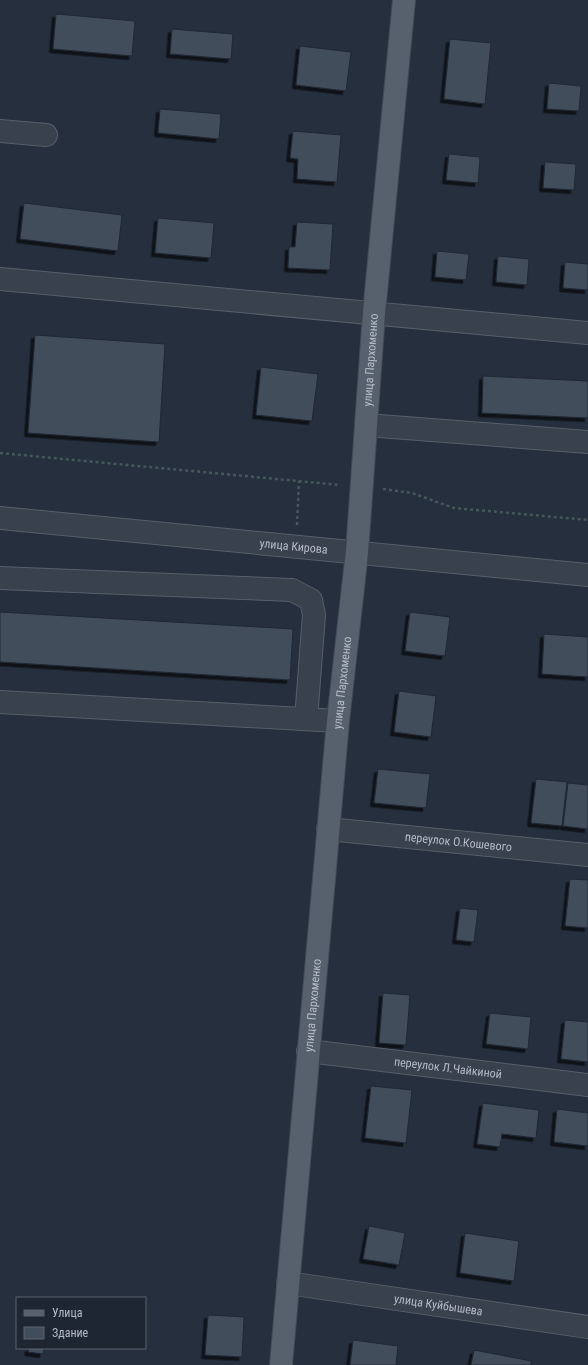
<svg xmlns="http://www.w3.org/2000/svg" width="588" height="1365" font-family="'Roboto Condensed',sans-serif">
  <defs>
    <filter id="shadow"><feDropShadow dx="-3.5" dy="3.5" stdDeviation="0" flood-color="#0009"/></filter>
  </defs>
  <rect width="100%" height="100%" fill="#252f3d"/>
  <g fill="#424d5c" stroke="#202834" filter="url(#shadow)">
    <path d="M56 14 135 21 132 56 53 49Z"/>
    <path d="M172 29 233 34 231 59 170 54Z"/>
    <path d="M450 39 491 43 485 104 444 99Z"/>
    <path d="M300 46 351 52 346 91 296 85Z"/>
    <path d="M549 83 581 86 579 111 547 109Z"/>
    <path d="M160 109 221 114 219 139 158 133Z"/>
    <path d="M293 131 341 135 337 182 297 179 298 159 290 158Z"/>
    <path d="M449 154 480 157 478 183 446 180Z"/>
    <path d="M545 162 576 164 574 190 543 188Z"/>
    <path d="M24 203 122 215 118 251 20 239Z"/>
    <path d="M158 218 214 223 211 258 155 253Z"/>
    <path d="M297 222 333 224 330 270 288 268 289 247H295Z"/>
    <path d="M437 251 469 254 466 280 435 277Z"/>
    <path d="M498 256 529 259 527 285 496 282Z"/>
    <path d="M565 262 588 264V290L563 288Z"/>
    <path d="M35 335 165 344 159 442 28 433Z"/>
    <path d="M261 367 318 374 312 421 256 415Z"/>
    <path d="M483 376 588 381V418L482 413Z"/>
    <path d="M0 612 293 629 290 680 0 662Z"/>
    <path d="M410 612 450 617 445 656 405 651Z"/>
    <path d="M544 634 588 637V677L542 674Z"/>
    <path d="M399 691 436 696 431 737 394 732Z"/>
    <path d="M378 769 430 774 426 808 374 803Z"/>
    <path d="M536 779 567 782 562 826 531 823Z"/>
    <path d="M568 783 588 785V829L563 826Z"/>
    <path d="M570 879 588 880V928L565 926Z"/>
    <path d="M460 908 478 910 474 942 456 940Z"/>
    <path d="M383 993 410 995 406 1045 379 1043Z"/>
    <path d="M490 1013 531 1017 528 1049 486 1044Z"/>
    <path d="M565 1020 588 1022V1062L561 1059Z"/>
    <path d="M371 1086 412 1090 406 1143 365 1138Z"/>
    <path d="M483 1103 539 1110 536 1138 502 1134 500 1147 477 1144Z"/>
    <path d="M557 1109 588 1113V1146L554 1142Z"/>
    <path d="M369 1226 405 1233 399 1265 363 1259Z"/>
    <path d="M465 1233 519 1241 514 1281 460 1273Z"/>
    <path d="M208 1315 244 1317 242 1357 205 1355Z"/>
    <path d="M353 1340 398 1346 396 1365H350Z"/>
    <path d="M29 1348H44L43 1354 28 1352Z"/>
    <path d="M474 1350 531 1361V1365H471Z"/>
  </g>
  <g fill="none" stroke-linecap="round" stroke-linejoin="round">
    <g stroke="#575f6b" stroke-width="24">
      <g id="minor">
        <path d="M0 131 46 135"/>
        <path d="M0 279 588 333"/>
        <path d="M366 425 588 442"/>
        <path id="s1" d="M0 518 588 575"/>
        <path d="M0 578 292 590 311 600 314 615 306 719"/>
        <path d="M0 702 338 721"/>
        <path id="s2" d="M328 829 588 855"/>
        <path id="s3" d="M308 1051 588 1085"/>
        <path id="s4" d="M288 1283 588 1327"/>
      </g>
    </g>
    <g stroke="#424a56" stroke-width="24">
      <g id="major">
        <path id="s5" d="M281 1365 338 721 357 552 374 313 404 0"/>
      </g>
    </g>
    <g stroke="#45585b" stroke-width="2.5" stroke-dasharray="3 3" stroke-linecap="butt">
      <path d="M0 453 340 485"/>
      <path d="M383 489 412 493 454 508 588 520"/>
      <path d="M297 525 299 481"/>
    </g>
    <use href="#minor" stroke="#39414d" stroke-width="22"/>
    <use href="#major" stroke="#57606d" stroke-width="22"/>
  </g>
  <g text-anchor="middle" stroke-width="4" stroke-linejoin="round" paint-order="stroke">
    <g font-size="12" fill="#b5bcc8" stroke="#1e2632">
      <text dy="4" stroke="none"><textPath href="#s5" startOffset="1009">улица Пархоменко</textPath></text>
      <text dy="4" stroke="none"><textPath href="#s1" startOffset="295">улица Кирова</textPath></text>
      <text dy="4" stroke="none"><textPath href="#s5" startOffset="685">улица Пархоменко</textPath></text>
      <text dy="4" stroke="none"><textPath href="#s2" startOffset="131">переулок О.Кошевого</textPath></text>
      <text dy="4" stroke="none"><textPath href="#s5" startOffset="361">улица Пархоменко</textPath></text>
      <text dy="4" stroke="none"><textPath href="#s3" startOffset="141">переулок Л.Чайкиной</textPath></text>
      <text dy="4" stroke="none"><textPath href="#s4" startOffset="152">улица Куйбышева</textPath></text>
    </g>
  </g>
  <rect x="16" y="1297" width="130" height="52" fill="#1e2632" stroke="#5a626e"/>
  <rect x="24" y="1310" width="20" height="6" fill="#57606d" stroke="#5a626e"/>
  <text x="52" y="1317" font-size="12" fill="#b5bcc8">Улица</text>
  <rect x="24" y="1327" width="20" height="12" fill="#424d5c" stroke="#5a626e"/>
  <text x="52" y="1337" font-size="12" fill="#b5bcc8">Здание</text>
</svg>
